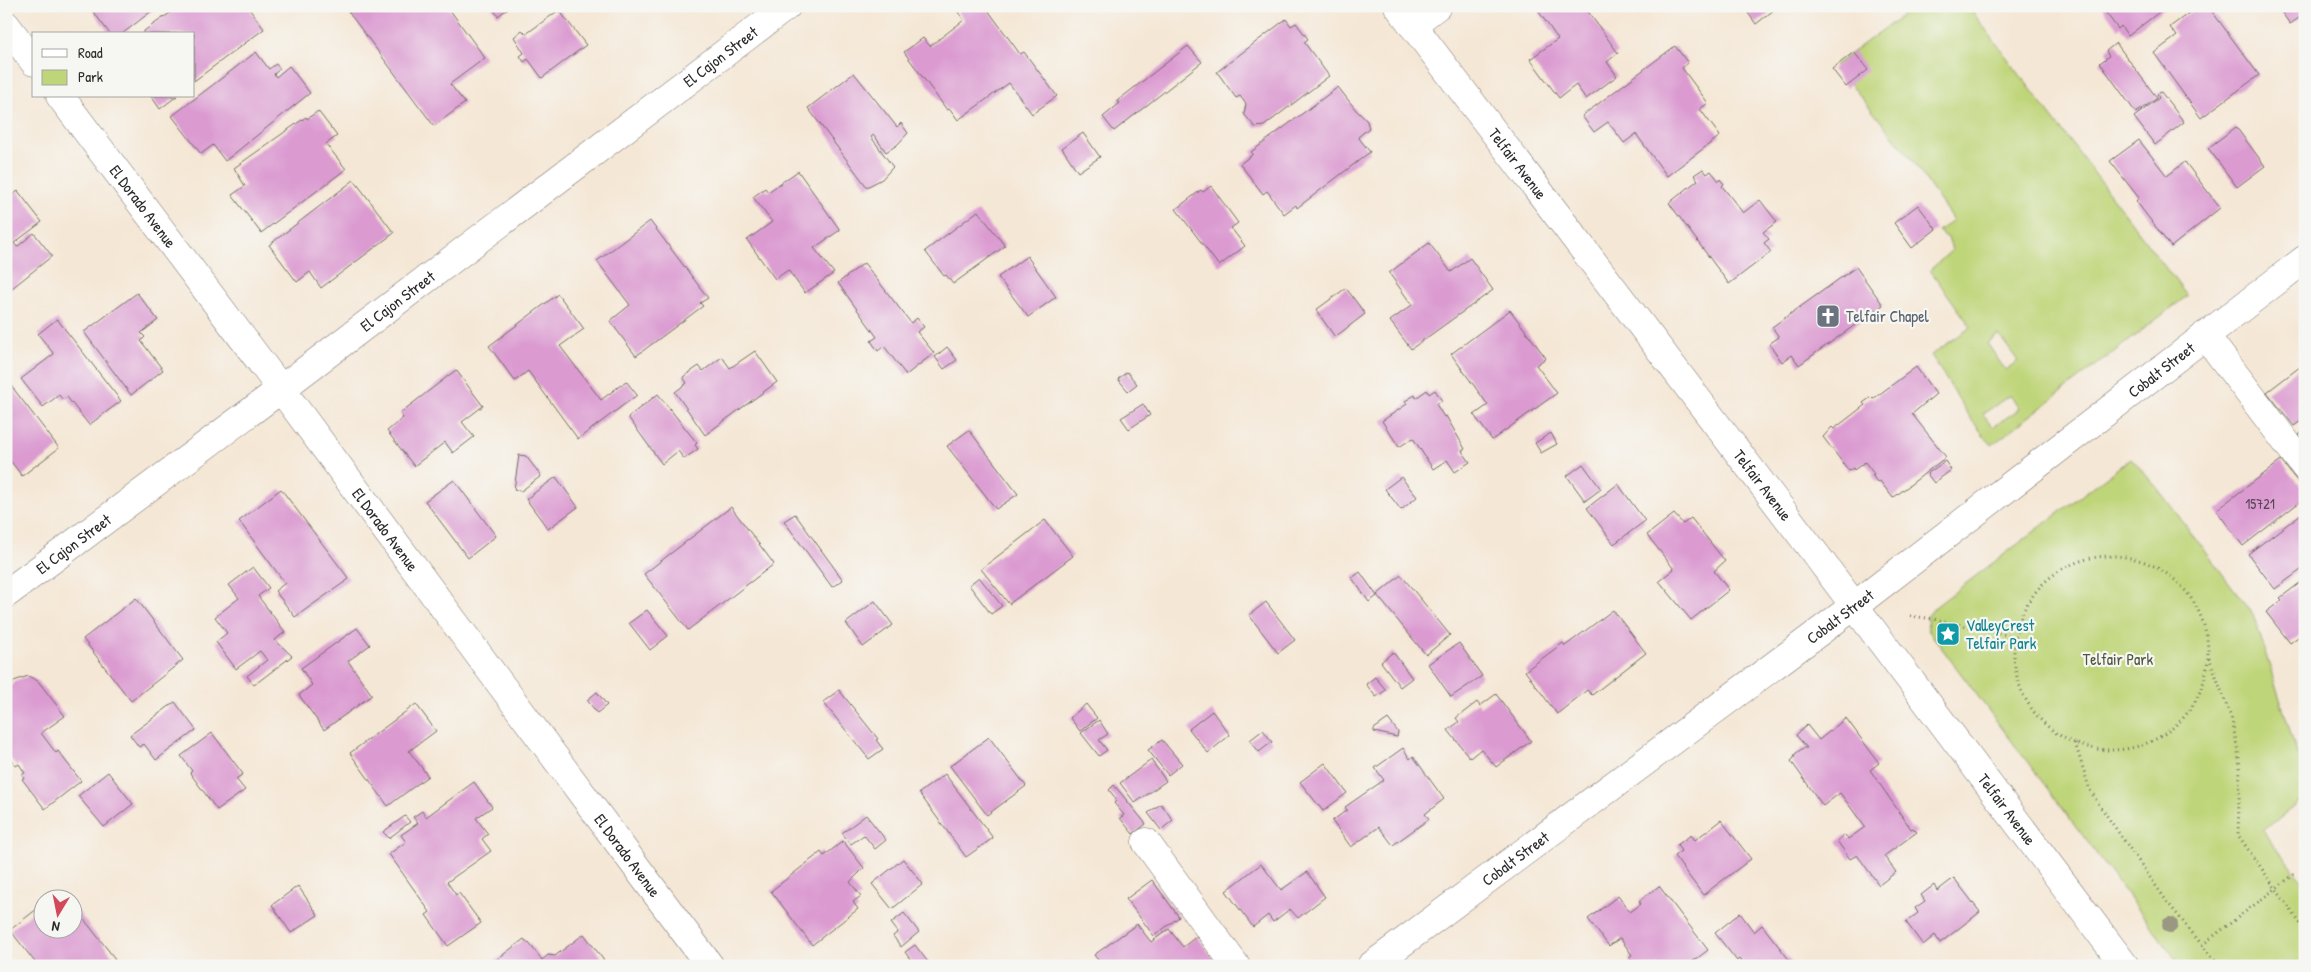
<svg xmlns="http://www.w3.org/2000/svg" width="2311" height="972" font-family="'Patrick Hand',sans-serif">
  <rect width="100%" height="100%" fill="#f6f6f2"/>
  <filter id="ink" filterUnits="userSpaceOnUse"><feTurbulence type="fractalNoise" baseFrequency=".02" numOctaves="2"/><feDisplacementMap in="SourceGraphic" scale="10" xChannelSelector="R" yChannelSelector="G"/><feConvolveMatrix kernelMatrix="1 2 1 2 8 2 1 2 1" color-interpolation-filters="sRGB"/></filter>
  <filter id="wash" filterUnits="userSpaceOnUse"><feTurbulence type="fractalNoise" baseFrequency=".0096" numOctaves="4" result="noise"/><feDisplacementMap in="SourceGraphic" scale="20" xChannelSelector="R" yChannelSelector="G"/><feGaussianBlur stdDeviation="1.12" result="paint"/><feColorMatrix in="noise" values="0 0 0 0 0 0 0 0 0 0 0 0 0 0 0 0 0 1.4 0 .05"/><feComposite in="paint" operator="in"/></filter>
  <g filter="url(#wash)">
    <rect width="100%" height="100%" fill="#f5e7d5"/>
    <g fill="#bfd579" stroke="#758052" fill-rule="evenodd">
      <path d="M1915 6H1968L2187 296 1992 445 1973 422 1931 355 1971 327 1930 270 1952 250 1948 238 1938 231 1953 220 1910 157 1835 65ZM1999 335 2018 361 2005 370 1987 343ZM2010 395 2019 409 1993 427 1983 414Z"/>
      <path d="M2131 458 2158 489 2253 614 2305 778V797L2263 831 2305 884V966H2181L1928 630 1927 617 1935 607Z"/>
    </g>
    <g id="blocks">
      <g fill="#db9bd1">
        <path d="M89 6H158L122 34H110Z"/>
        <path d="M180 6H247L264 29 194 81V34H144V31Z"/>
        <path d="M344 6H447L485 58 450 84 465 103 434 126Z"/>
        <path d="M491 6H511L498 16Z"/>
        <path d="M966 6H985L1020 54 1024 52 1057 96 1032 114 1009 83 958 120 950 109 947 110 904 52 923 38 930 46 964 20 958 12Z"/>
        <path d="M1547 6H1584L1618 53 1607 62 1617 76 1586 99 1576 85 1559 98 1530 59 1558 39 1539 12Z"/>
        <path d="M1743 6H1779L1756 24Z"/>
        <path d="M2101 6H2167L2128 36 2121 26 2118 29Z"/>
        <path d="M2198 6H2208L2259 75 2201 118 2154 53 2177 36 2170 27Z"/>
        <path d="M2277 6H2305V14L2290 24Z"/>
        <path d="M559 10 586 45 542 78 528 59 524 62 520 56 524 53 514 37 522 30 526 34Z"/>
        <path d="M1286 19 1291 26 1296 23 1308 39 1304 42 1329 76 1264 126 1255 127 1244 114 1246 104 1240 96 1236 98 1217 72Z"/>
        <path d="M2116 43 2157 98 2136 113 2100 63 2109 56 2106 51Z"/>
        <path d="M1188 46 1202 62 1114 131 1103 117 1120 103 1117 101Z"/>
        <path d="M1675 46 1688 63 1682 68 1708 103 1700 109 1720 136 1667 176 1636 134 1624 143 1608 122 1594 132 1582 116Z"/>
        <path d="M256 52 269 69 276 64 280 69 274 74 276 77 289 66 310 93 225 161 213 145 201 154 172 116Z"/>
        <path d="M1854 52 1868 70 1846 87 1832 69Z"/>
        <path d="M854 73 897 127 901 123 908 133 897 145 886 152 874 135 871 137 893 167 882 179 867 187 808 108Z"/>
        <path d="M1338 87 1356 110 1367 121 1369 128 1358 137 1370 152 1297 208 1296 205 1284 214 1267 191 1263 194 1240 164 1253 154 1251 152Z"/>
        <path d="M2161 92 2184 122 2155 145 2134 117 2159 98 2157 94Z"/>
        <path d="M151 96H177L160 109Z"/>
        <path d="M318 111 337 136 326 144 346 169 261 233 232 195 245 186 234 168 306 117 307 119Z"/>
        <path d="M2236 127 2265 166 2237 187 2208 148Z"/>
        <path d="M1083 133 1100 157 1078 172 1062 148Z"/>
        <path d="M2139 140 2167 176 2185 162 2220 208 2171 247 2136 201 2139 198 2110 161Z"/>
        <path d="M1703 169 1707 174 1711 171 1719 181 1720 179 1724 184 1722 186 1743 213 1760 200 1777 222 1763 232 1769 239 1764 243 1771 252 1729 284 1669 203 1698 180 1694 175Z"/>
        <path d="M798 171 840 230 814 248 834 273 805 293 788 270 775 279 747 240 772 222 753 197 765 188 768 192Z"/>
        <path d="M354 180 394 233 321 288 310 272 297 282 269 245Z"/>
        <path d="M1211 186 1238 223 1231 228 1245 246 1219 266 1176 209 1201 190 1203 192Z"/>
        <path d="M18 191 42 222 14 243 17 247 34 233 52 256 6 293V200Z"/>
        <path d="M1918 205 1936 229 1912 248 1894 223Z"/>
        <path d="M978 211 1005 246 953 284 946 275 944 276 925 251Z"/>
        <path d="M650 221 708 298 700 303 703 306 636 356 610 321 630 305 597 261Z"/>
        <path d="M1429 243 1451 272 1470 258 1493 290 1411 349 1390 321 1412 305 1389 273Z"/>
        <path d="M1027 256 1056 297 1028 317 998 277Z"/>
        <path d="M864 263 911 323 917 318 924 327 917 332 934 353 906 375 884 346 878 351 871 341 877 337 838 283Z"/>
        <path d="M1856 267 1883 305 1799 365 1792 355 1782 362 1769 344 1779 337 1772 327Z"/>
        <path d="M1346 288 1365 314 1335 337 1316 310Z"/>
        <path d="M137 293 158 320 141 333 145 337 141 341 163 370 131 395 84 332Z"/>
        <path d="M558 294 584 329 560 346 601 400 626 381 637 395 578 439 528 371 515 381 489 346Z"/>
        <path d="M1510 310 1546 358 1536 365 1557 393 1492 440 1474 415 1488 405 1451 354Z"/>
        <path d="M57 319 121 401 89 425 67 397 63 400 59 395 43 407 21 379 54 354 38 334Z"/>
        <path d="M947 347 957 360 944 369 935 357Z"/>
        <path d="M755 351 777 382 705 435 675 392 687 383 683 377 699 366 703 371 722 357 730 368Z"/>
        <path d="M2305 363V418L2294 426 2267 392Z"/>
        <path d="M1916 367 1936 394 1912 414 1946 457 1893 498 1880 481 1877 482 1872 475 1874 474 1865 462 1854 470 1853 468 1849 471 1823 437 1832 427 1834 429 1865 405 1863 403 1871 397 1873 399Z"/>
        <path d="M456 370 483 406 462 422 474 437 453 453 445 442 414 466 387 431 403 418 400 413Z"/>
        <path d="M1127 372 1137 384 1128 391 1118 379Z"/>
        <path d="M6 379 59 448 22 476 6 455Z"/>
        <path d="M1427 390 1429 394 1435 390 1442 401 1436 404 1444 417 1446 416 1465 449 1462 451 1470 462 1455 472 1447 460 1433 469 1413 438 1399 447 1382 421 1407 404 1405 401 1415 395 1416 398Z"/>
        <path d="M658 394 697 443 695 445 698 449 684 459 678 451 662 464 628 417Z"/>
        <path d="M1143 404 1150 415 1129 429 1121 418Z"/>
        <path d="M969 430 1018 494 996 509 947 446Z"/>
        <path d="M2305 430V442L2299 435Z"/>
        <path d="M1551 433 1557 444 1541 453 1535 443Z"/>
        <path d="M519 455 526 456 541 476 521 491 514 490Z"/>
        <path d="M1945 461 1951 470 1934 483 1927 474Z"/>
        <path d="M2281 461 2305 491V498L2243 546 2216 510Z"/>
        <path d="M1583 464 1601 489 1585 501 1567 476Z"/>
        <path d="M556 477 578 507 548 529 526 499Z"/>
        <path d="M1401 477 1417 497 1401 510 1385 489Z"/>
        <path d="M454 480 496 536 468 558 425 501Z"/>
        <path d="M1618 484 1645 521 1614 544 1587 508Z"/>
        <path d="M281 489 349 579 295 617 275 591 285 583 239 521Z"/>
        <path d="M731 507 774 564 688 630 644 574Z"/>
        <path d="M2305 511V567L2275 589 2248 554Z"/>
        <path d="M795 514 843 580 832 587 784 521Z"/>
        <path d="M1674 514 1683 524 1691 518 1725 561 1714 571 1729 590 1691 620 1659 581 1674 569 1647 535Z"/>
        <path d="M1045 520 1073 556 1009 604 981 569Z"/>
        <path d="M253 567 269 588 258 596 285 632 275 640 292 656 254 685 247 676 267 660 260 651 236 669 216 642 227 633 215 617 239 598 229 585Z"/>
        <path d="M1360 572 1377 596 1369 602 1352 578Z"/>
        <path d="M1401 575 1450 635 1426 655 1377 595Z"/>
        <path d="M979 577 1002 606 991 614 969 585Z"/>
        <path d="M2305 579V632L2290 643 2266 612 2282 600 2280 598Z"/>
        <path d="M136 598 183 660 131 701 83 639Z"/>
        <path d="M875 601 893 625 863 647 846 623Z"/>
        <path d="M1266 602 1295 640 1278 653 1249 615Z"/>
        <path d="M647 610 668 636 650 650 629 623Z"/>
        <path d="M1613 610 1646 653 1592 695 1587 690 1557 714 1525 671 1563 643 1565 646Z"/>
        <path d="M357 628 370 645 348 661 372 695 324 730 299 695 312 685 301 668Z"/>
        <path d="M1459 643 1482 676 1451 697 1428 664Z"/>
        <path d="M1393 652 1412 678 1400 687 1381 662Z"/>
        <path d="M28 676 38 681 65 716 41 733 56 753 58 751 81 781 45 809 22 779 24 778 22 774 25 773 19 764 16 766 6 753V696L14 681Z"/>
        <path d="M1375 677 1386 690 1376 697 1366 684Z"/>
        <path d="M839 690 878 739 876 740 883 749 869 759 823 702Z"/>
        <path d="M597 692 607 705 597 713 587 700Z"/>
        <path d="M1496 694 1531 741 1496 767 1481 749 1470 758 1448 730 1459 722 1456 718 1477 702 1480 706Z"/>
        <path d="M175 702 196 730 156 760 144 744 139 747 130 735Z"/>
        <path d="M416 704 436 731 409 751 428 776 388 806 350 753Z"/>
        <path d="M1086 704 1097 718 1080 731 1070 718Z"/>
        <path d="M1212 711 1230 735 1208 753 1189 729Z"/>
        <path d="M1846 718 1879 763 1870 770 1911 829 1913 828 1917 832 1884 856 1896 872 1879 885 1857 855 1850 859 1837 841 1845 835 1848 839 1865 827 1840 793 1823 806 1791 761 1794 758 1795 754 1803 748H1807L1796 735 1807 725 1819 740Z"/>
        <path d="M1388 719 1398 732 1397 737 1374 732V729Z"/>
        <path d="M1099 720 1108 734 1099 740 1107 750 1099 756 1081 733Z"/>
        <path d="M1263 730 1272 742 1259 752 1250 740Z"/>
        <path d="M212 733 243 774 236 779 245 790 217 810 190 773 192 771 181 756Z"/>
        <path d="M989 737 1026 786 987 815 950 766Z"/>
        <path d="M1162 740 1182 764 1168 775 1148 750Z"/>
        <path d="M1403 748 1410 759 1413 756 1444 799 1425 814 1429 819 1393 845 1379 827 1351 847 1332 821 1347 810 1345 807 1384 780 1375 768Z"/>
        <path d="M1151 760 1166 781 1135 803 1120 783Z"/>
        <path d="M1325 763 1347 793 1323 811 1300 782Z"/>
        <path d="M108 772 133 804 104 827 78 796Z"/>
        <path d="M945 774 993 838 966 857 919 793Z"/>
        <path d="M474 782 492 807 476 818 488 834 482 839 491 851 447 882 456 895 459 893 481 923 448 946 426 915 430 912 389 854 406 842 401 835 418 823 413 817 422 811 426 817Z"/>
        <path d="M1114 785 1146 824 1133 834 1120 818 1124 815 1114 803 1117 800 1109 790Z"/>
        <path d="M1161 804 1173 820 1161 830 1148 813Z"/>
        <path d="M866 815 886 840 875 849 864 835 851 844 842 833Z"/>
        <path d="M405 816 410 822 389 838 383 832Z"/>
        <path d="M1721 820 1751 859 1703 895 1674 856 1681 851 1677 845 1691 835 1695 840Z"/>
        <path d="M843 841 864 868 850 882 861 896 853 902 858 909 812 945 771 891 821 852 824 856Z"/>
        <path d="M903 859 923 884 892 909 872 884Z"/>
        <path d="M1261 864 1281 890 1307 872 1325 897 1298 918 1290 909 1273 922 1268 915 1253 927 1226 891Z"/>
        <path d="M1954 878 1980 912 1940 943 1935 935 1923 945 1906 922 1918 913 1915 908 1925 901 1921 895 1934 885 1937 891Z"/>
        <path d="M1152 880 1179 917 1154 936 1126 899Z"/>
        <path d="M298 886 318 915 291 933 272 905Z"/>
        <path d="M1659 886 1708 950 1687 966H1633L1629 961 1631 959 1629 957 1632 955 1620 938 1609 946 1588 919 1618 896 1630 912 1641 904 1639 901Z"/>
        <path d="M72 904 112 955 118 966H38L10 930 42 905V930H72Z"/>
        <path d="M904 913 919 932 901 947 893 936 898 932 891 923Z"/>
        <path d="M1740 913 1754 932 1762 925 1794 966H1745L1739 959 1737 961 1715 933Z"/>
        <path d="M1137 924 1151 942 1169 929 1183 947 1197 936 1219 966H1103L1094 955Z"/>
        <path d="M584 934 608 966H488L524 939 528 944 529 943 542 960 548 955 555 956Z"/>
        <path d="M915 945 931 966H915L905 952Z"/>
      </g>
    </g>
  </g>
  <g filter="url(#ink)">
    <use href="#blocks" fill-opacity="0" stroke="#726d66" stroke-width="1"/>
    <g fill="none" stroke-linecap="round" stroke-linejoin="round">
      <g stroke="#726d66" stroke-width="29">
        <g id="minor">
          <path id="s1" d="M1398 6 1817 556 2125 966"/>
          <path d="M6 25 34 62"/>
          <path d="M1412 25 1437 6"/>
          <path id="s2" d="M60 96 281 389 710 966"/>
          <path d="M2205 335 2305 467"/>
          <path id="s3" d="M6 594 281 389 787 6"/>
          <path d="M1146 842 1236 966"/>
          <path id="s4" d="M1371 966 1854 606 2305 259"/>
        </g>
      </g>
      <g stroke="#726d66" stroke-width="3" stroke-dasharray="1 4" stroke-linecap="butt">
        <circle cx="2111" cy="653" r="97"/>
        <path d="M1910 616 1934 619 2016 637"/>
        <path d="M2209 657 2232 720 2238 751 2240 766 2238 835 2305 930"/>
        <path d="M2075 743 2090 790 2100 806 2168 903 2219 966"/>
        <path d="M2202 945 2296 873"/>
      </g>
      <use href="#minor" stroke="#fff" stroke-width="28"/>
    </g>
    <circle fill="#9a9782" cx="2170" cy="925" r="8"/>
  </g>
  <defs>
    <g id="church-square" transform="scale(1.25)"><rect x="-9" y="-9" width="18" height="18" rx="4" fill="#6b7280" stroke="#f6f6f2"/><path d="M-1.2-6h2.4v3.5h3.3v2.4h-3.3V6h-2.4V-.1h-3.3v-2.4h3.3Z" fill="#fff"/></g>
    <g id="sight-square" transform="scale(1.25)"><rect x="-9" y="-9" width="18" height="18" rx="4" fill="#0f9aa8" stroke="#f6f6f2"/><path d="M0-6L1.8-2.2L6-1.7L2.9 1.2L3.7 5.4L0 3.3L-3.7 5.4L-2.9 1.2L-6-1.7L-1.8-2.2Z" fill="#fff"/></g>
  </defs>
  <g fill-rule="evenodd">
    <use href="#church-square" x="1828" y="316"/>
    <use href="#sight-square" x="1948" y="634"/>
  </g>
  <g text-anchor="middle" stroke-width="4.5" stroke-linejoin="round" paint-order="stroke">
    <g font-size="14" fill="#574754">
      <text x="2260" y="509">15721</text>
    </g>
    <g font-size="16" fill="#2b2b2b" stroke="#f6f6f2">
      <text dy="6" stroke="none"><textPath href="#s3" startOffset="894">El Cajon Street</textPath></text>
      <text dy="6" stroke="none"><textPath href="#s1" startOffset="198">Telfair Avenue</textPath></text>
      <text dy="6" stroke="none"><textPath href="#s2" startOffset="138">El Dorado Avenue</textPath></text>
      <text dy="6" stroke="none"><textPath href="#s3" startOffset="489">El Cajon Street</textPath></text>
      <text dy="6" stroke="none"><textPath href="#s4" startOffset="990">Cobalt Street</textPath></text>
      <text dy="6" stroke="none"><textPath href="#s1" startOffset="602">Telfair Avenue</textPath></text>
      <text dy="6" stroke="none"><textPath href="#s2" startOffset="542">El Dorado Avenue</textPath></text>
      <text dy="6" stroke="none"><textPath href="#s3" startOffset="84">El Cajon Street</textPath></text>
      <text dy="6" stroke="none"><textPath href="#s4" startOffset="585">Cobalt Street</textPath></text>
      <text dy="6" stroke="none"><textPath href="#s1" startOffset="1008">Telfair Avenue</textPath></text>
      <text dy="6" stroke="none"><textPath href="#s2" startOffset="948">El Dorado Avenue</textPath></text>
      <text dy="6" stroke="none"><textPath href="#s4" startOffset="180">Cobalt Street</textPath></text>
    </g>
    <g font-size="16" fill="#5b616d" stroke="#f6f6f2" text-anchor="start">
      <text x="1846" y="322">Telfair Chapel</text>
    </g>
    <g font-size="16" fill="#0d838f" stroke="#f6f6f2" text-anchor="start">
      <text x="1966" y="631">ValleyCrest<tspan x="1966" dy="18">Telfair Park</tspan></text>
    </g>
    <g font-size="16" fill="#50563e" stroke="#f6f6f2">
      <text x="2118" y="665">Telfair Park</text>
    </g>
  </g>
  <rect width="2311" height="972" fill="none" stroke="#f6f6f2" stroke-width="25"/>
  <rect x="32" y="32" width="162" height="65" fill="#f6f6f2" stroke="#a5a5a2"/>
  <rect x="42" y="49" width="25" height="8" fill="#ffffff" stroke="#a5a5a2"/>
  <text x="78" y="58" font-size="15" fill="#2b2b2b">Road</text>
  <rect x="42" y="70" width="25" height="15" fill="#bfd579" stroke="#a5a5a2"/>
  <text x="78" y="82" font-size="15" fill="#2b2b2b">Park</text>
  <g transform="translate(58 914) rotate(190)"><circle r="24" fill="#f6f6f2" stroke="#a5a5a2"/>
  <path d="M0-4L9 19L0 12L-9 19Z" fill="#d1495b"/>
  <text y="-8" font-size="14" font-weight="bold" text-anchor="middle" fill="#2b2b2b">N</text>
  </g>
</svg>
